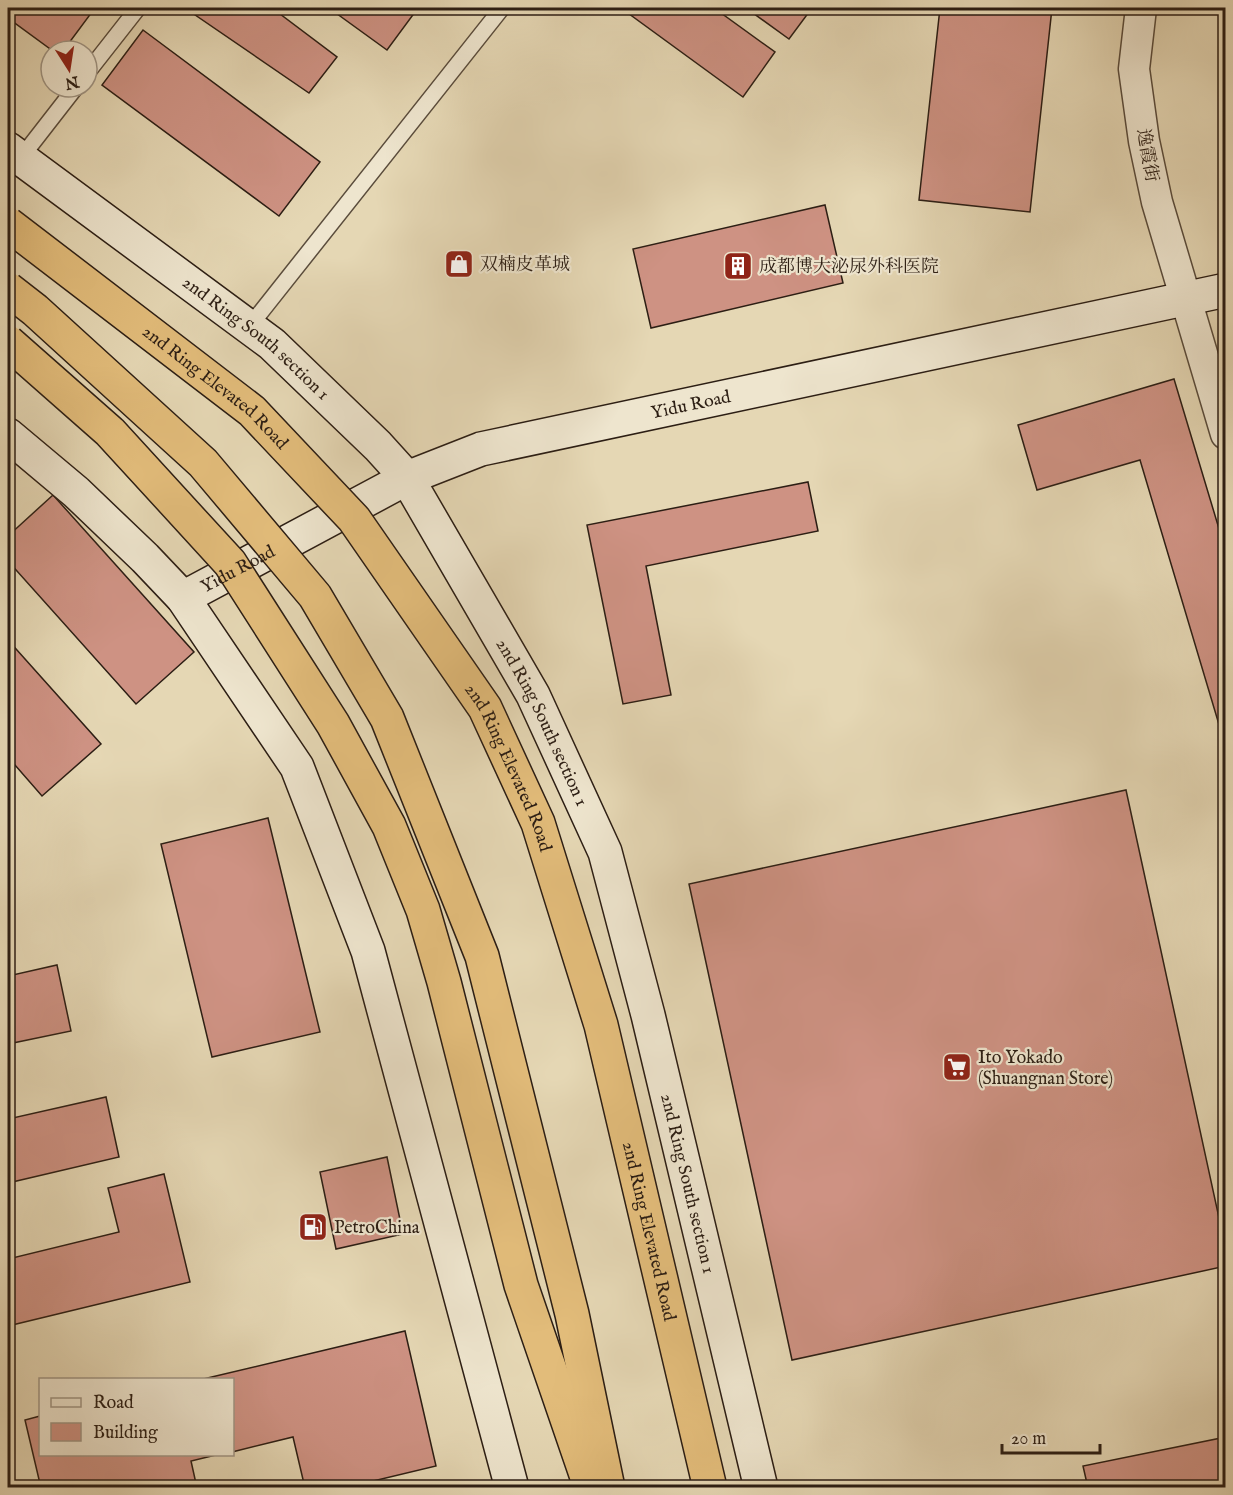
<svg xmlns="http://www.w3.org/2000/svg" width="1233" height="1495" font-family="'IM FELL English','Noto Serif SC',serif">
  <rect width="100%" height="100%" fill="#e5d7b4"/>
  <filter id="stains"><feTurbulence type="fractalNoise" baseFrequency=".00333" numOctaves="4"/><feColorMatrix values="0 0 0 0 .2 0 0 0 0 .09 0 0 0 0 .02 0 0 0 .5 -.17"/></filter>
  <radialGradient id="worn" r=".72"><stop offset=".6" stop-color="#630" stop-opacity="0"/><stop offset="1" stop-color="#630" stop-opacity=".3"/></radialGradient>
  <g fill="#ce9283" stroke="#2c1e14" stroke-width="1.5">
    <path d="M8 8H86L92 12 63 51H53L8 18Z"/>
    <path d="M185 8H272L337 57 309 93Z"/>
    <path d="M329 8H418L387 50Z"/>
    <path d="M621 8H714L775 52 743 97Z"/>
    <path d="M746 8H812L789 39Z"/>
    <path d="M940 8H1052L1030 212 919 200Z"/>
    <path d="M143 30 320 162 279 216 102 85Z"/>
    <path d="M825 205 843 283 651 328 633 249Z"/>
    <path d="M1174 379 1226 552V748L1140 460 1037 490 1018 425Z"/>
    <path d="M808 482 818 531 646 566 671 695 623 704 587 525Z"/>
    <path d="M53 495 194 652 136 704 8 561V536Z"/>
    <path d="M8 640 101 744 42 796 8 757Z"/>
    <path d="M1126 790 1226 1250V1266L792 1360 689 884Z"/>
    <path d="M268 818 320 1032 212 1057 161 844Z"/>
    <path d="M57 965 71 1031 8 1044V976Z"/>
    <path d="M106 1097 119 1157 8 1183V1119Z"/>
    <path d="M387 1157 403 1234 336 1249 320 1172Z"/>
    <path d="M164 1174 190 1282 8 1326V1259L119 1232 108 1188Z"/>
    <path d="M405 1331 436 1466 344 1488H305L293 1437 232 1452V1380H199Z"/>
    <path d="M40 1416V1454H220L191 1461 197 1488H41L25 1420Z"/>
    <path d="M1226 1437V1488H1088L1083 1466Z"/>
  </g>
  <g fill="none" stroke-linecap="round" stroke-linejoin="round">
    <g stroke="#5a4c3c" stroke-width="18">
      <g id="lane">
        <path d="M87 73 138 8"/>
        <path d="M20 159 76 87"/>
        <path d="M249 327 502 8"/>
      </g>
    </g>
    <g stroke="#5a4c3c" stroke-width="33">
      <path id="street" d="M1141 8 1134 69 1144 141 1157 202 1226 434"/>
    </g>
    <g stroke="#2c1e14" stroke-width="36">
      <g id="secondary">
        <path id="s1" d="M8 149 272 344 378 446 407 478 533 695 605 852 648 1015 761 1488"/>
        <path d="M8 435 76 492 145 558 183 598 297 767 368 951 512 1488"/>
        <path id="s2" d="M183 598 407 478 481 449 1226 290"/>
      </g>
    </g>
    <use href="#lane" stroke="#eee5ce" stroke-width="15"/>
    <use href="#street" stroke="#eee5ce" stroke-width="30"/>
    <use href="#secondary" stroke="#eee5ce" stroke-width="33"/>
    <g stroke="#2c1e14" stroke-width="36" stroke-linecap="butt">
      <g id="highway-bridge">
        <path id="s3" d="M8 224 252 411 354 519 485 708 538 823 601 1025 710 1488"/>
        <path d="M8 289 35 310 203 463 315 596 387 718 482 956 572 1314 608 1488"/>
        <path d="M8 342 110 432 230 563 333 724 389 826 423 910 444 982 521 1285 590 1486"/>
      </g>
    </g>
    <use href="#highway-bridge" stroke="#e2bc7a" stroke-width="33"/>
  </g>
  <defs>
    <g id="shop-square" transform="scale(1.5)"><rect x="-9" y="-9" width="18" height="18" rx="4" fill="#8f2418" stroke="#eee5ce"/><path d="M-5-2.5h2.3a2.7 3.5 0 0 1 5.4 0H5L5.5 6h-11ZM-1.5-2.5h3a1.5 2.3 0 0 0-3 0Z" fill="#fff"/></g>
    <g id="building-square" transform="scale(1.5)"><rect x="-9" y="-9" width="18" height="18" rx="4" fill="#8f2418" stroke="#eee5ce"/><path d="M-4-6H4V6H1V3H-1V6H-4ZM-2.5-4.3h1.7v1.8h-1.7ZM.8-4.3h1.7v1.8H.8ZM-2.5-1h1.7V.8h-1.7ZM.8-1h1.7V.8H.8Z" fill="#fff"/></g>
    <g id="supermarket-square" transform="scale(1.5)"><rect x="-9" y="-9" width="18" height="18" rx="4" fill="#8f2418" stroke="#eee5ce"/><path d="M-6-5.5h2.5l.6 2H6L4.5 2H-2.5L-4.4-4H-6ZM-1.5 3.2a1.3 1.3 0 1 0 .1 0ZM3 3.2a1.3 1.3 0 1 0 .1 0Z" fill="#fff"/></g>
    <g id="fuel-square" transform="scale(1.5)"><rect x="-9" y="-9" width="18" height="18" rx="4" fill="#8f2418" stroke="#eee5ce"/><path d="M-5.5-6h7V0h2V4h1.3V-2.5L3-4.5l.8-.8L6-3V5H2.5V1h-1V6h-7ZM-4.2-4.7v3.2H.2V-4.7Z" fill="#fff"/></g>
  </defs>
  <g fill-rule="evenodd">
    <use href="#shop-square" x="459" y="264"/>
    <use href="#building-square" x="738" y="266"/>
    <use href="#supermarket-square" x="957" y="1067"/>
    <use href="#fuel-square" x="313" y="1227"/>
  </g>
  <g text-anchor="middle" stroke-width="4.5" stroke-linejoin="round" paint-order="stroke">
    <g font-size="18" fill="#2c1e14" stroke="#eee5ce">
      <text transform="translate(1148 155) rotate(80)" y="6">逸霞街</text>
      <text dy="6" stroke="none"><textPath href="#s1" startOffset="312">2nd Ring South section 1</textPath></text>
      <text dy="6" stroke="none"><textPath href="#s3" startOffset="264">2nd Ring Elevated Road</textPath></text>
      <text dy="6" stroke="none"><textPath href="#s2" startOffset="548">Yidu Road</textPath></text>
      <text dy="6" stroke="none"><textPath href="#s2" startOffset="62">Yidu Road</textPath></text>
      <text dy="6" stroke="none"><textPath href="#s1" startOffset="798">2nd Ring South section 1</textPath></text>
      <text dy="6" stroke="none"><textPath href="#s3" startOffset="750">2nd Ring Elevated Road</textPath></text>
      <text dy="6" stroke="none"><textPath href="#s1" startOffset="1284">2nd Ring South section 1</textPath></text>
      <text dy="6" stroke="none"><textPath href="#s3" startOffset="1236">2nd Ring Elevated Road</textPath></text>
    </g>
    <g font-size="18" fill="#2c1e14" stroke="#eee5ce" text-anchor="start">
      <text x="480" y="270">双楠皮革城</text>
      <text x="759" y="272">成都博大泌尿外科医院</text>
      <text x="978" y="1063">Ito Yokado<tspan x="978" dy="21">(Shuangnan Store)</tspan></text>
      <text x="334" y="1233">PetroChina</text>
    </g>
  </g>
  <rect width="1233" height="1495" fill="none" stroke="#e5d7b4" stroke-width="30"/>
  <rect x="9" y="9" width="1215" height="1477" fill="none" stroke="#2c1e14" stroke-width="3"/>
  <rect x="15" y="15" width="1203" height="1465" fill="none" stroke="#2c1e14" stroke-width="1.5"/>
  <rect x="39" y="1378" width="195" height="78" fill="#eee5ce" stroke="#a09584" stroke-width="1.5"/>
  <rect x="51" y="1398" width="30" height="9" fill="#eee5ce" stroke="#a09584" stroke-width="1.5"/>
  <text x="93" y="1408" font-size="18" fill="#2c1e14">Road</text>
  <rect x="51" y="1423" width="30" height="18" fill="#ce9283" stroke="#a09584" stroke-width="1.5"/>
  <text x="93" y="1438" font-size="18" fill="#2c1e14">Building</text>
  <g transform="translate(69 69) rotate(168)"><circle r="28" fill="#eee5ce" stroke="#a09584" stroke-width="1.5"/>
  <path d="M0-4.5L10 22L0 15L-10 22Z" fill="#8f2418"/>
  <text y="-9" font-size="16" font-weight="bold" text-anchor="middle" fill="#2c1e14">N</text>
  </g>
  <path d="M1002 1444v9h98v-9" fill="none" stroke="#2c1e14" stroke-width="3"/>
  <text x="1011" y="1444" font-size="18" fill="#2c1e14" stroke="#eee5ce" stroke-width="4.5" paint-order="stroke">20 m</text>
  <rect width="100%" height="100%" filter="url(#stains)"/>
  <rect width="100%" height="100%" fill="url(#worn)"/>
</svg>
